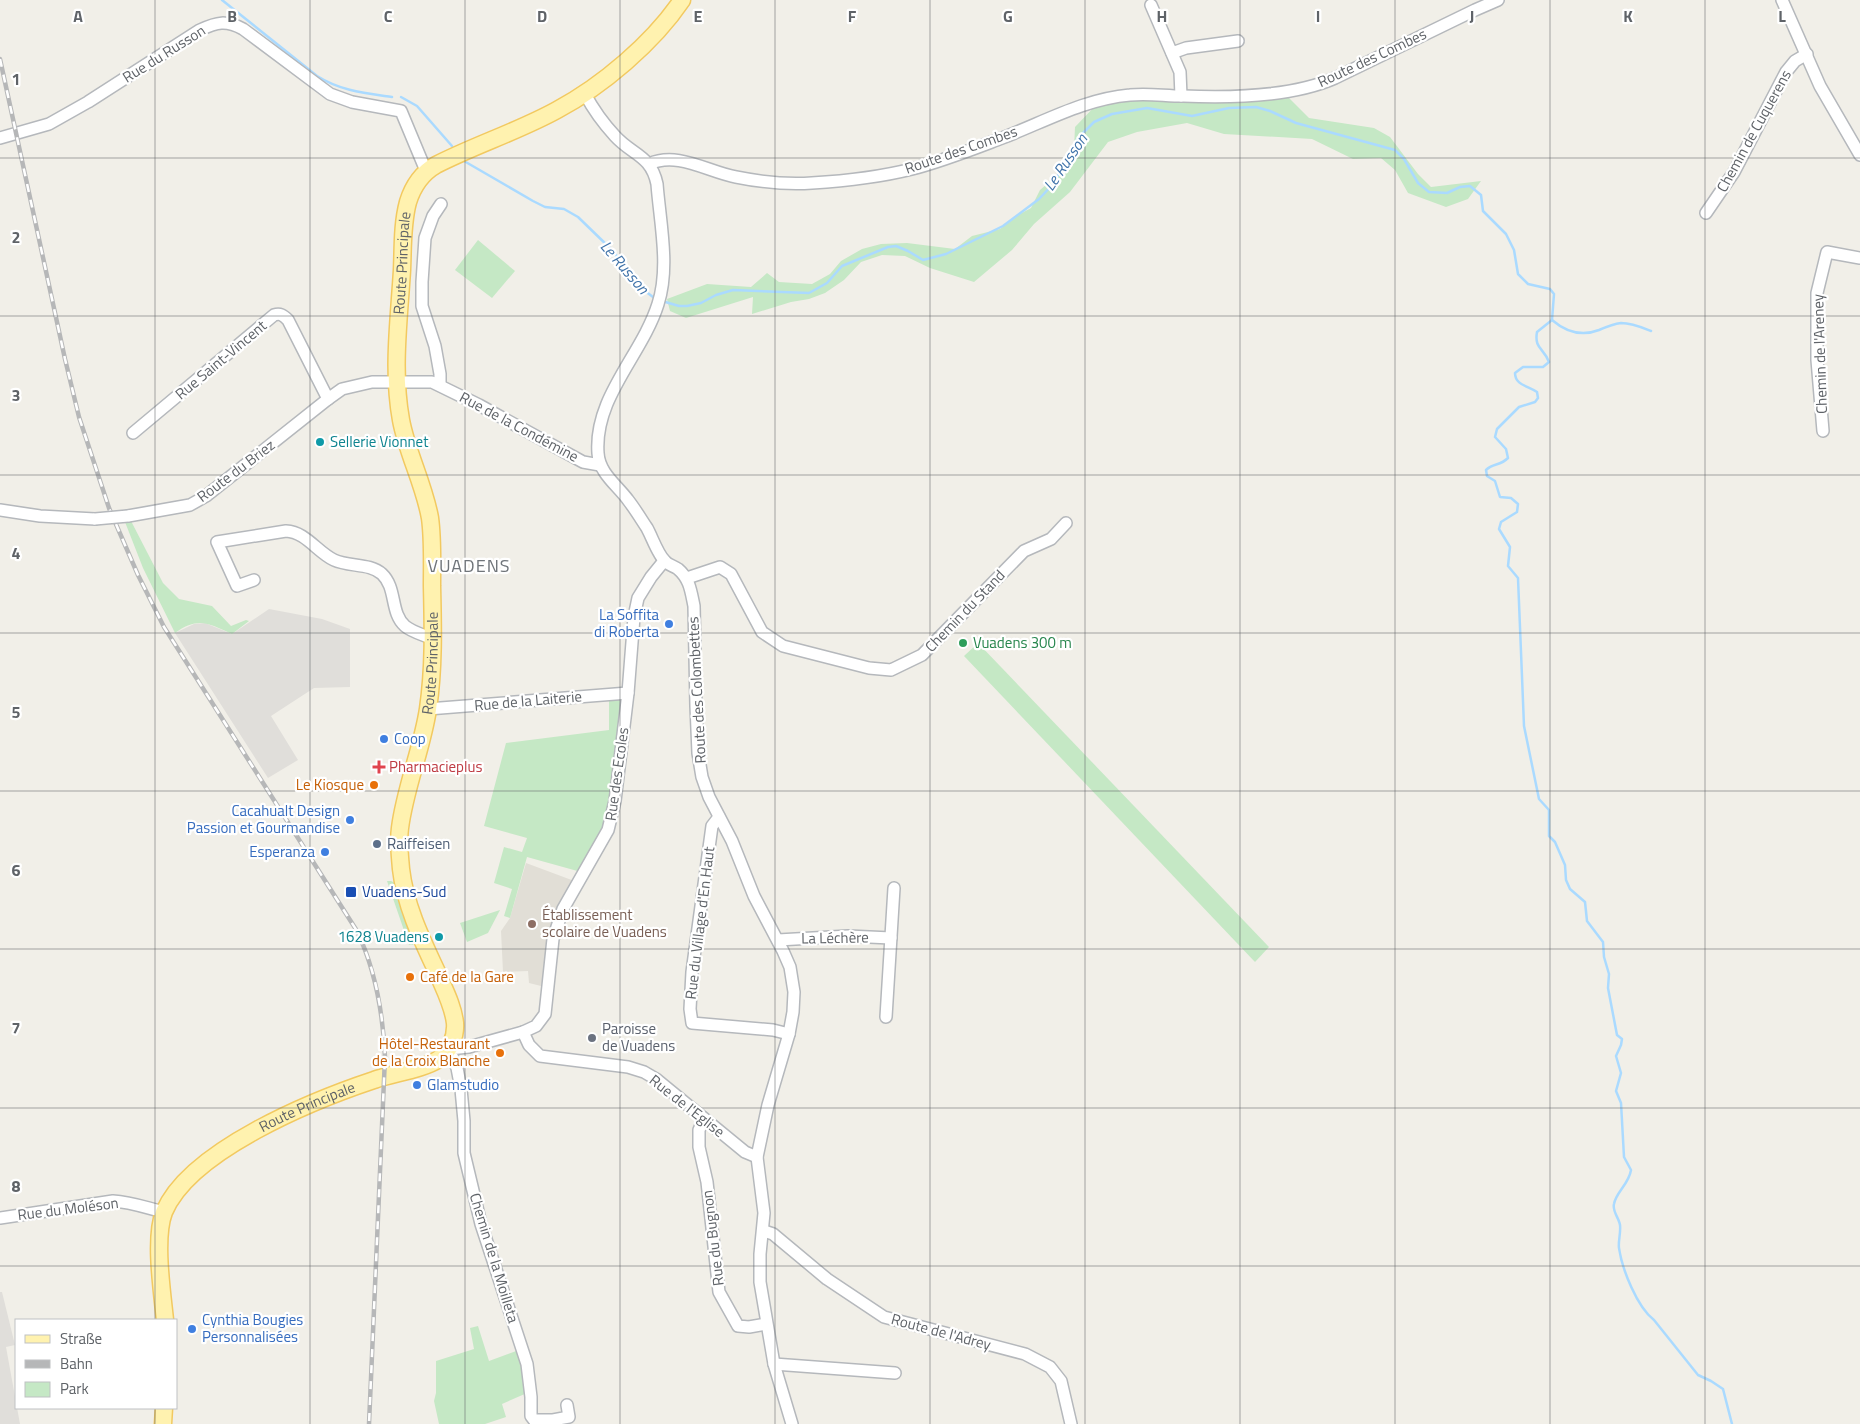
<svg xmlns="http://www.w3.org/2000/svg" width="1860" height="1424" font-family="'Titillium Web',sans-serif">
  <rect width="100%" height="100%" fill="#f1efe8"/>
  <g fill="#e0deda">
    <path d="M269 609 322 619 350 629V687L314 688 271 716 298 760 268 778 175 633 194 624 205 623 232 634Z"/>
    <path d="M0 1292H2L15 1345 6 1347 20 1424H0Z"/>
  </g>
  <path fill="#e1ded6" d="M526 863 577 882 553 939 541 986 529 983 528 971 503 972 501 931 510 918Z"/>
  <g fill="#c5e8c5">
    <path d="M1145 95 1287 96 1309 118 1374 128 1390 137 1418 174 1431 187 1481 181 1468 199 1446 207 1408 193 1395 170 1381 158 1353 159 1312 139 1224 134 1187 123 1137 132 1108 142 1070 192 1034 224 1012 250 974 282 930 268 905 256 882 255 861 262 844 280 825 293 809 299 791 302 752 314 753 297 686 318 670 311 667 299 707 284 751 287 767 273 779 282 812 284 830 274 841 261 862 249 881 244 907 243 955 249 972 236 1000 229 1020 214 1031 208 1040 190 1062 171 1074 148 1075 127 1098 103Z"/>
    <path d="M478 240 515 271 492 298 455 270Z"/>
    <path d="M131 521 163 583 179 599 212 606 231 626 246 620 249 621 232 634C209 624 199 616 175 633L143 568 125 522Z"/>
    <path d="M978 643 1269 947 1255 962 964 656Z"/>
    <path d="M609 698 623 699 615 749 608 819 581 872 527 857 510 918 504 916 512 889 494 883 504 847 522 852 527 838 484 826 506 743 609 730Z"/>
    <path d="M387 881H391L395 883 398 896 414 940 413 945H409Z"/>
    <path d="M500 910 488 933 467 942 460 923Z"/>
    <path d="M478 1326 489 1361 519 1350 527 1393 502 1404 506 1417 485 1424H439L434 1401 436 1393V1361L474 1349 470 1328Z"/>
  </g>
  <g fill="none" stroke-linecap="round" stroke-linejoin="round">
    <g stroke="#aadaff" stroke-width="2.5">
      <path d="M222 0 317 76C341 91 364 93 392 97"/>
      <path d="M401 97 417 106 452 146"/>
      <path d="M464 161 533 201 545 207 564 209 578 217 612 250 641 288 657 300"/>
      <path d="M662 301 679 306H687L701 303 716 295 733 290 809 293 827 283 842 266 888 247 896 246 908 251 923 260 946 254 1003 226 1039 199 1054 183 1078 138 1094 122 1112 114 1147 108 1192 116 1229 108 1256 107 1270 111 1296 123 1395 150 1404 159 1418 183 1429 192 1447 193 1460 187 1470 186 1481 195 1483 211 1506 234 1514 250 1518 274 1528 284 1550 289 1554 294 1552 320C1566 332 1581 337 1599 330 1606 327 1613 324 1621 323 1632 323 1641 327 1651 331"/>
      <path d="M1552 320 1537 332C1534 349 1544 348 1549 362L1543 367H1523L1515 373C1515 385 1528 386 1537 392L1538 398 1535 402 1519 407 1497 429 1495 437 1506 449 1508 458C1500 466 1493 463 1486 470L1487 476 1495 481 1500 497 1511 498 1518 504 1517 512 1501 522 1499 529 1510 547 1508 566 1518 578 1524 726 1539 799 1549 810V836L1555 842 1565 865 1566 880 1570 889 1585 902 1587 921 1603 942 1604 957 1609 974 1608 988 1617 1035 1622 1039 1621 1045 1616 1056 1621 1073 1616 1091 1621 1103 1624 1157 1631 1170C1629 1184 1616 1192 1614 1204 1612 1211 1619 1218 1620 1225 1621 1233 1618 1241 1619 1248 1622 1269 1637 1307 1654 1320L1698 1375 1711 1381 1723 1389 1732 1424"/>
    </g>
    <g stroke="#b5b8bc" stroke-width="14">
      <g id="minor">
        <path d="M1782 0 1820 86 1860 155"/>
        <path d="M1151 5 1180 72 1181 96"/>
        <path d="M1172 53 1186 48 1238 41"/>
        <path d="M585 94C593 109 603 123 615 136 632 155 651 155 657 184 660 223 670 267 658 304 642 355 594 397 598 453 599 473 617 485 628 500 635 509 641 519 647 528 652 537 658 555 665 561 668 565 674 566 678 569 690 579 691 592 694 606L696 706 698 753 702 777 709 797 732 841 754 896 783 951 790 967 794 992 793 1012 789 1034 768 1105 757 1157 764 1213 760 1254V1282L774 1364 792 1424"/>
        <path d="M0 138 49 124 88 102 200 30C217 22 226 20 243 29L330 94 352 102 401 111 426 171"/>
        <path d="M649 164C678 151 708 172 736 177 761 182 787 185 812 183 845 181 880 177 912 169 943 161 973 149 1002 138 1044 122 1084 99 1130 95 1148 93 1165 96 1183 96 1229 98 1292 97 1335 78L1475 10 1498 0"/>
        <path d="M1706 213 1734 172 1786 72 1795 61 1807 54"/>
        <path d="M440 385V374L435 346 422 306V282L425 238 433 216 441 204"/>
        <path d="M1823 431 1817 360V293L1827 252 1860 258"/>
        <path d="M133 433 274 315C280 313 283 315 288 320L328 399"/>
        <path d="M0 510 40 516 95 519"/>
        <path d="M128 516 190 505 206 496 328 399 342 389 372 382H432L479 405 583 462 600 465"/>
        <path d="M687 578 720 567 731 574 762 632 783 646 869 668 891 670 922 655 1024 551 1051 539 1066 523"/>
        <path d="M254 580 237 586 217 542 286 531C306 532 317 552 334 560 349 567 370 563 382 574 397 588 390 613 405 626 412 632 424 635 433 639"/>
        <path d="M428 709 628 693"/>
        <path d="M719 817 712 826 692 972 690 1009 692 1023 773 1030 789 1034"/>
        <path d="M778 940 848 936 891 938"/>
        <path d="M886 1017 894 888"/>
        <path d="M523 1032 536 1026 545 1014 553 939 563 909 608 830 615 801 628 693 634 617 638 598 651 577 664 561"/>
        <path d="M704 1119 699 1130V1147L707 1182 719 1292 738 1326 749 1327 766 1324"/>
        <path d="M0 1218 113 1201C131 1202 147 1208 164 1212"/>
        <path d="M764 1231 773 1234 827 1279 884 1317 1025 1354 1050 1367 1061 1381 1071 1424"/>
        <path d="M774 1364 895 1373"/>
        <path d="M567 1405 569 1417 553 1420H534L531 1416V1397L527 1364 481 1224 464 1153V1121L461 1089 457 1068 449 1049 469 1047 523 1032 529 1045 540 1056 628 1067 644 1072 656 1079 745 1152 757 1157"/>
      </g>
    </g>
    <g stroke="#f2c960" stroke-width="19">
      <g id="primary">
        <path id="s1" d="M165 1320C162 1291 154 1238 164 1212 190 1150 314 1100 374 1080 393 1073 422 1070 439 1059 450 1050 456 1037 455 1023 453 1005 444 989 437 972 422 940 405 905 401 869 400 856 398 842 400 828 405 788 422 749 428 709 434 668 433 627 432 586 432 564 433 540 430 518 424 484 407 453 401 420 392 371 399 320 402 270 403 248 402 224 408 202 413 186 422 173 436 165 475 145 519 131 557 110 602 86 653 43 682 0"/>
        <path d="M163 1424 164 1408"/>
      </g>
    </g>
    <use href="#minor" stroke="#fff" stroke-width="11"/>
    <use href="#primary" stroke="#fff2af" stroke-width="16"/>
    <g stroke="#b6b7b8" stroke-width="4.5">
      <path id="rail" d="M0 59 65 359 79 417 109 508 138 575 164 627 357 931C376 971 383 1013 385 1057L369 1424"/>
    </g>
    <use href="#rail" stroke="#fff" stroke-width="2.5" stroke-dasharray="8" stroke-linecap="butt"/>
    <g stroke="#b5b8bc" stroke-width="14" stroke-linecap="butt">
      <path id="minor-bridge" d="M95 519 128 516"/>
    </g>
    <use href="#minor-bridge" stroke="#fff" stroke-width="11"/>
  </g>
  <path fill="none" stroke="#5f6368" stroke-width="1" stroke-opacity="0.55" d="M155 0V1320M310 0V1424M465 0V1424M620 0V1424M775 0V1424M930 0V1424M1085 0V1424M1240 0V1424M1395 0V1424M1550 0V1424M1705 0V1424M0 158H1860M0 316H1860M0 475H1860M0 633H1860M0 791H1860M0 949H1860M0 1108H1860M0 1266H1860M155 1408V1424"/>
  <g fill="#0f9aa8" stroke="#fff" stroke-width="2">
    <circle cx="320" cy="442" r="5"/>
    <circle cx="439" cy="937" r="5"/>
  </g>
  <g fill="#3f7fe0" stroke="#fff" stroke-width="2">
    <circle cx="669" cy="624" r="5"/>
    <circle cx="384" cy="739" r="5"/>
    <circle cx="350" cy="820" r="5"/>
    <circle cx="325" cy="852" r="5"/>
    <circle cx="417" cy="1085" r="5"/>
    <circle cx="192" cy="1329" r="5"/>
  </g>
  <circle fill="#2e9e5b" stroke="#fff" stroke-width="2" cx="963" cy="643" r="5"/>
  <path fill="#e0444e" stroke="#fff" stroke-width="2" d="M376.5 759.5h5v5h5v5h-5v5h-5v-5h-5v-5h5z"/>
  <g fill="#e8710a" stroke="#fff" stroke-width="2">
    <circle cx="374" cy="785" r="5"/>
    <circle cx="410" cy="977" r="5"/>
    <circle cx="500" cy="1053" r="5"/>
  </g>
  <circle fill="#5c6f8a" stroke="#fff" stroke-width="2" cx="377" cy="844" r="5"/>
  <rect fill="#1a4fb4" stroke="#fff" stroke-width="2" x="345" y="886" width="12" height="12" rx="2.5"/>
  <circle fill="#8d6e63" stroke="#fff" stroke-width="2" cx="532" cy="924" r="5"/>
  <circle fill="#6b7280" stroke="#fff" stroke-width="2" cx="592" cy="1038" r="5"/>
  <g text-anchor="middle" stroke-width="4.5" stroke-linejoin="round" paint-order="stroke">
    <g font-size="15" fill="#5f6368" stroke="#fff">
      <text transform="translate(164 54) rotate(-32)" y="5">Rue du Russon</text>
      <text transform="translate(1372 58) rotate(-25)" y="5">Route des Combes</text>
      <text transform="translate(1754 131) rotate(-61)" y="5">Chemin de Cuquerens</text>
      <text transform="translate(961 150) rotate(-19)" y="5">Route des Combes</text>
      <text dy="5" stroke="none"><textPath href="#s1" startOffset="1250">Route Principale</textPath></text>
      <text transform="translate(1820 354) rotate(-92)" y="5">Chemin de l'Areney</text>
      <text transform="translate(221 360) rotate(-40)" y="5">Rue Saint-Vincent</text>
      <text transform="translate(519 427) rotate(28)" y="5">Rue de la Condémine</text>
      <text transform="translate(236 471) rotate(-37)" y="5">Route du Briez</text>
      <text transform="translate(965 611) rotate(-46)" y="5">Chemin du Stand</text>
      <text dy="5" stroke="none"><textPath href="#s1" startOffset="845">Route Principale</textPath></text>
      <text transform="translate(697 690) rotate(-93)" y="5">Route des Colombettes</text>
      <text transform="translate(528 701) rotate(-5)" y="5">Rue de la Laiterie</text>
      <text transform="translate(617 774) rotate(-82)" y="5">Rue des Ecoles</text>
      <text transform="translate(700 923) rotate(-83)" y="5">Rue du Village d'En Haut</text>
      <text transform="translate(835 938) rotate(-1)" y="5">La Léchère</text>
      <text transform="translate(687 1106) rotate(38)" y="5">Rue de l'Eglise</text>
      <text dy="5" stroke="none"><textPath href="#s1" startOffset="290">Route Principale</textPath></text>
      <text transform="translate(68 1209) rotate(-7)" y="5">Rue du Moléson</text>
      <text transform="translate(713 1238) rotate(-97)" y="5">Rue du Bugnon</text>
      <text transform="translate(494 1258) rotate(73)" y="5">Chemin de la Moilleta</text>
      <text transform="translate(941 1332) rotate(15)" y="5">Route de l'Adrey</text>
    </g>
    <g font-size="15" fill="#0d838f" stroke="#fff" text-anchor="start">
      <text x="330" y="447">Sellerie Vionnet</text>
      <text x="429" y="942" text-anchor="end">1628 Vuadens</text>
    </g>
    <g font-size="15" fill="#366cbe" stroke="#fff" text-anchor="end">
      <text x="659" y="620">La Soffita<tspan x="659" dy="17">di Roberta</tspan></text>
      <text x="394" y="744" text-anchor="start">Coop</text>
      <text x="340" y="816">Cacahualt Design<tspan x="340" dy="17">Passion et Gourmandise</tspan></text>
      <text x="315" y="857">Esperanza</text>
      <text x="427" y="1090" text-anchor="start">Glamstudio</text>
      <text x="202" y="1325" text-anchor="start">Cynthia Bougies<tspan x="202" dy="17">Personnalisées</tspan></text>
    </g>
    <g font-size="15" fill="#27864d" stroke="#fff" text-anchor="start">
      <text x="973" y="648">Vuadens 300 m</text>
    </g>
    <g font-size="15" fill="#be3a42" stroke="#fff" text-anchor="start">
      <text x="389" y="772">Pharmacieplus</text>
    </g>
    <g font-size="15" fill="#c56008" stroke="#fff" text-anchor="end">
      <text x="364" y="790">Le Kiosque</text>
      <text x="420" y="982" text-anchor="start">Café de la Gare</text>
      <text x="490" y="1049">Hôtel-Restaurant<tspan x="490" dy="17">de la Croix Blanche</tspan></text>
    </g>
    <g font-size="15" fill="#4e5e75" stroke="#fff" text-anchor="start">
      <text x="387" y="849">Raiffeisen</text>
    </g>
    <g font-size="15" fill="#164399" stroke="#fff" text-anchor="start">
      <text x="362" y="897">Vuadens-Sud</text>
    </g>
    <g font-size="15" fill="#785e54" stroke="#fff" text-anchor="start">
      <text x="542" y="920">Établissement<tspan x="542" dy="17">scolaire de Vuadens</tspan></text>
    </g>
    <g font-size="15" fill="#5b616d" stroke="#fff" text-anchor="start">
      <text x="602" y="1034">Paroisse<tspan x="602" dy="17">de Vuadens</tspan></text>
    </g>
    <g font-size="16" font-style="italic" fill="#4174aa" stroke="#fff">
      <text transform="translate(1065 162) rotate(-56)" y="6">Le Russon</text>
      <text transform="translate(625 267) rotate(49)" y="6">Le Russon</text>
    </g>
    <g font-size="18" letter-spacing="1" fill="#70757a" stroke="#fff">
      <text x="469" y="572">VUADENS</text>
    </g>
  </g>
  <g font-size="16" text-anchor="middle" font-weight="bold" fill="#5f6368" stroke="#fff" stroke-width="4.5" stroke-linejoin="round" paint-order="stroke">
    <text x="78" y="22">A</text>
    <text x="232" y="22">B</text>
    <text x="388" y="22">C</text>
    <text x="542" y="22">D</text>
    <text x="698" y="22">E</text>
    <text x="852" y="22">F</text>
    <text x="1008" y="22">G</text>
    <text x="1162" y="22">H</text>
    <text x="1318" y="22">I</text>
    <text x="1472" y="22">J</text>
    <text x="1628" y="22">K</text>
    <text x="1782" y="22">L</text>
    <text x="16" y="85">1</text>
    <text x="16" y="243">2</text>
    <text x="16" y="401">3</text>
    <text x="16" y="559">4</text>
    <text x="16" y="718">5</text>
    <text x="16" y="876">6</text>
    <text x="16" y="1034">7</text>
    <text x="16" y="1192">8</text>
  </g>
  <rect x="15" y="1319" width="162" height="90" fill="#ffffff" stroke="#bfc1c3"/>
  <rect x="25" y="1335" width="25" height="8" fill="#fff2af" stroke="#bfc1c3"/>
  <text x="60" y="1344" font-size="15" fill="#5f6368">Straße</text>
  <rect x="25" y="1360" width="25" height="8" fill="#b6b7b8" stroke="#bfc1c3"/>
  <text x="60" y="1369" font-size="15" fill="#5f6368">Bahn</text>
  <rect x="25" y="1382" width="25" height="15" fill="#c5e8c5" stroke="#bfc1c3"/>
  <text x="60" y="1394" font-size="15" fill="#5f6368">Park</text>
</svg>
